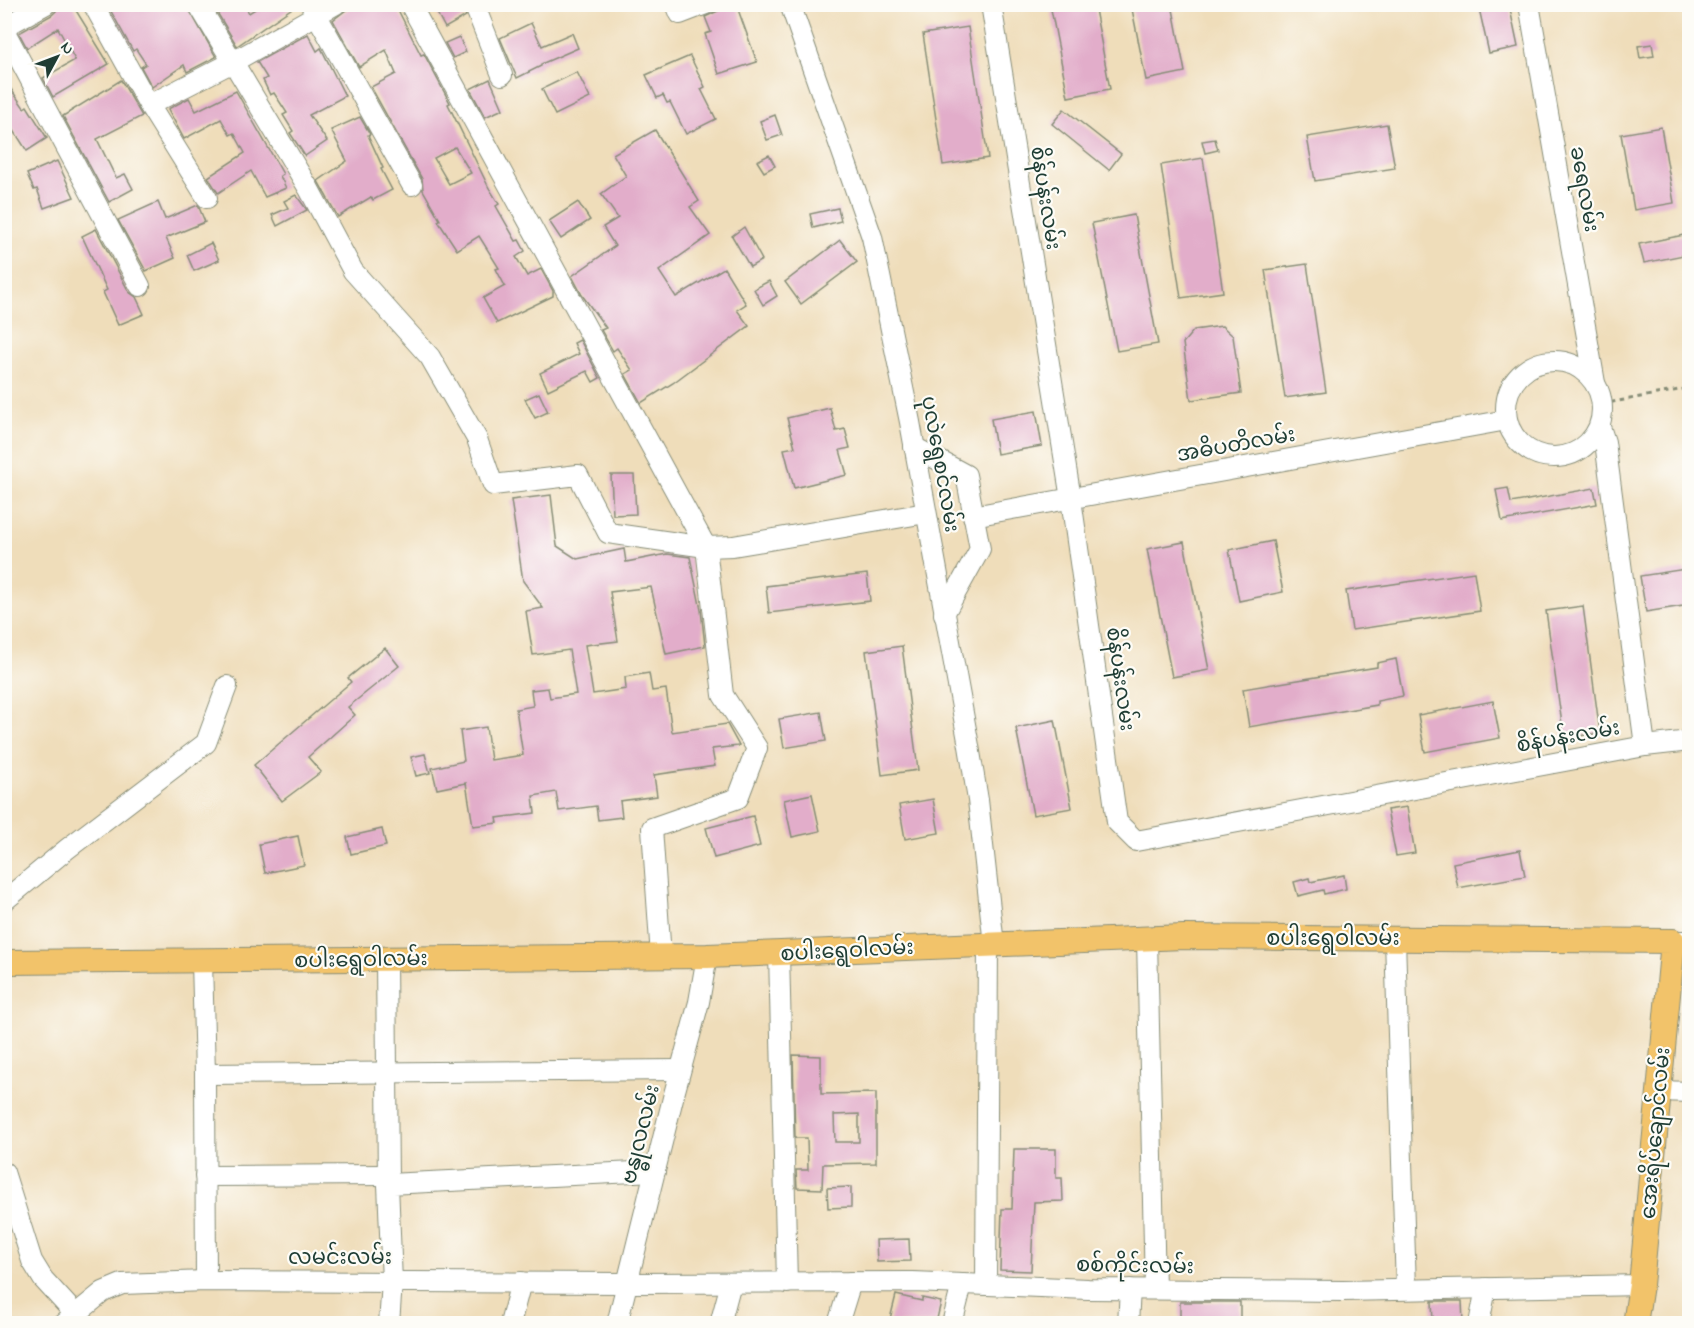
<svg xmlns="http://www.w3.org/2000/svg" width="1694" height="1328" font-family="'Indie Flower','Noto Sans Myanmar',sans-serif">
  <rect width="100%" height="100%" fill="#fdfcf7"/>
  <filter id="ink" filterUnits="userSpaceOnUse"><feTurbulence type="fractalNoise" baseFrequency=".0167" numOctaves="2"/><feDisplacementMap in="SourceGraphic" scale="12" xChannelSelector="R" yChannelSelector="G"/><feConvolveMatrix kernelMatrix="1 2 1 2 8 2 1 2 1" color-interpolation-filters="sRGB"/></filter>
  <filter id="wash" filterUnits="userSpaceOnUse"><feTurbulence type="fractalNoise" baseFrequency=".008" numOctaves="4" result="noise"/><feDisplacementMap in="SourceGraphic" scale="24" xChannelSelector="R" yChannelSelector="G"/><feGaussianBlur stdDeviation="1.35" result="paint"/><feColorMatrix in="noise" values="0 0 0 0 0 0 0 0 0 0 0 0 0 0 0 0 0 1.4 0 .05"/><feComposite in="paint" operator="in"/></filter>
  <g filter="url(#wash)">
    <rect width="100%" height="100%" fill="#efddba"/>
    <g id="blocks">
      <g fill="#e2adca" fill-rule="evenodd">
        <path d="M58 4H72L109 64 53 97 43 78 75 60 58 28 27 48 19 33 52 15 56 11Z"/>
        <path d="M107 4H186L216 57 187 72 184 65 152 87 141 67 146 64 136 49 133 51Z"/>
        <path d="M212 4H244L249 13 263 4H298L237 46Z"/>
        <path d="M354 4H395L421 55 424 54 450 103 448 104 489 188 499 204 496 206 516 241 519 240 525 251 516 257 527 276 541 269 553 291V296L497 323 483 298 505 286 496 269 499 268 479 236 457 250 438 221 440 220 423 190 422 179 371 87 396 74 386 50 359 67 333 20ZM455 147 471 173 449 184 434 158Z"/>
        <path d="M448 4H461L466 16 445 28 436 11Z"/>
        <path d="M733 4H736L757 62 719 74 705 34 711 32 705 17Z"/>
        <path d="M1050 4H1094L1110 89 1068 97Z"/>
        <path d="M1131 4H1172L1185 72 1146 80Z"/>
        <path d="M1478 4H1509L1518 47 1489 53Z"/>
        <path d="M531 23 542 46 572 33 578 48 541 64V66L517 78 500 38Z"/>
        <path d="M968 27 988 158 943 165 923 34Z"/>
        <path d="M308 34 317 51 321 48 345 96 309 115 327 141 305 156 290 133 293 131 283 115 287 113 274 93 270 95 263 80 267 78 257 62Z"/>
        <path d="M459 37 466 52 453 58 445 43Z"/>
        <path d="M1652 44 1654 56 1640 58 1638 46Z"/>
        <path d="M690 56 705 87 701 89 716 119 686 134 670 102 667 103 663 95 657 98 646 75Z"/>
        <path d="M577 72 590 98 555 115 542 89Z"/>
        <path d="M4 79 24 108 27 106 47 138 27 151 4 115Z"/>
        <path d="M490 79 503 109 485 117 470 89Z"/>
        <path d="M121 80 142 116 97 139 116 178 125 174 133 189 109 202 63 116Z"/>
        <path d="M236 91 283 174 280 176 286 188 265 197 251 171 218 193 208 177 245 153 234 133 230 135 221 119 184 139 168 109 189 98 196 111Z"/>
        <path d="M1064 109 1121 154 1109 170 1052 124Z"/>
        <path d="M775 115 782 135 767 140 760 121Z"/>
        <path d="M360 117 370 134 368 135 383 168 381 169 392 190 373 200 371 197 338 217 318 181 347 161 331 130Z"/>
        <path d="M1387 124 1395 168 1315 181 1307 137Z"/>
        <path d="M1661 127 1674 203 1634 210 1621 134Z"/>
        <path d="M655 130 699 201 690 207 710 235 659 271 676 297 724 268 746 304 737 310 749 326 673 383 641 403 625 374 632 370 617 348 613 351 601 330 606 328 582 295 572 276 615 246 603 227 618 218 601 194 626 176 613 154Z"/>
        <path d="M1215 139 1218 150 1205 153 1202 141Z"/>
        <path d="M769 155 775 166 764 172 757 161Z"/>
        <path d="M1203 158 1223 292 1181 298 1161 165Z"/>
        <path d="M57 161 74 197 44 208 37 189 34 190 27 174Z"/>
        <path d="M296 195 307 210 277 226 272 215 288 208 284 201Z"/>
        <path d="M158 202 165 219 198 205 205 222 166 238 175 258 146 271 118 220Z"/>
        <path d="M578 202 590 220 561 239 549 221Z"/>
        <path d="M838 208 841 221 813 228 810 214Z"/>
        <path d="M1134 215 1158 344 1117 351 1092 223Z"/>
        <path d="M744 227 762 260 750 267 732 236Z"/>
        <path d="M96 229 129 292 136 297 144 314 118 325 103 292 107 290 82 236Z"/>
        <path d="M1689 234V254L1644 263 1639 244Z"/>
        <path d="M840 240 857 262 801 304 785 282Z"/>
        <path d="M211 243 219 260 194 271 187 255Z"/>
        <path d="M1307 264 1326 392 1285 398 1265 270Z"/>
        <path d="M769 281 777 296 763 305 754 289Z"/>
        <path d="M1222 326 1233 336 1241 393 1191 400 1183 343 1194 330Z"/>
        <path d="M580 340 600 378 593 382 587 371 548 390 540 373 579 354 574 343Z"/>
        <path d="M539 393 548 412 535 418 525 399Z"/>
        <path d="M830 408 836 431 845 429 850 448 840 450 847 475 794 488 784 449 795 447 787 418Z"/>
        <path d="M1036 411 1042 446 997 454 991 419Z"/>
        <path d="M611 475H634L636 514 613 515Z"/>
        <path d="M1508 488 1511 503 1594 488 1597 504 1502 521 1496 490Z"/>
        <path d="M551 495 557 546 577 559 624 549 626 562 667 554 690 557 701 610 705 646 666 654 651 587 610 592 618 641 585 645 593 694 626 689 625 677 649 673 652 691 666 689 672 732 727 724 739 746 712 749 715 766 654 775 657 796 620 801 622 817 598 820 596 806 559 811 556 792 533 796 535 813 497 818 498 823 473 826 466 783 437 789 432 768 464 761 460 731 486 727 491 760 523 755 516 709 533 706 531 690 548 688 550 698 576 694 569 650 533 655 526 611 543 608 523 581 511 500Z"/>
        <path d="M1273 541 1283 592 1239 601 1229 550Z"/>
        <path d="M1184 542 1209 670 1172 677 1147 549Z"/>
        <path d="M1685 569 1689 605 1646 612 1640 576Z"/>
        <path d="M1474 572 1480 611 1352 630 1346 591Z"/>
        <path d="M867 574 870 601 769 613 766 586Z"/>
        <path d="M1583 606 1600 733 1564 738 1546 611Z"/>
        <path d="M902 646 918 770 882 775 866 651Z"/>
        <path d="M385 648 399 666 348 707 355 715 308 757 321 772 282 801 254 765 351 682 348 678Z"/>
        <path d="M1396 659 1403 696 1377 701V705L1249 727 1243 689 1377 667V663Z"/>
        <path d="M1493 701 1500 738 1425 752 1418 715Z"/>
        <path d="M821 712 826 741 784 748 779 719Z"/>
        <path d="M1055 720 1072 808 1033 815 1016 728Z"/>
        <path d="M425 754 430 773 416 776 411 757Z"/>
        <path d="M812 794 820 831 792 837 784 800Z"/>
        <path d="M933 799 939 833 905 839 899 805Z"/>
        <path d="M1407 807 1415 853 1396 856 1387 810Z"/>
        <path d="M753 816 760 846 714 858 706 828Z"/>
        <path d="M382 829 386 846 351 854 347 837Z"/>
        <path d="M298 836 304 865 265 873 259 844Z"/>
        <path d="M1520 850 1525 876 1458 888 1453 863Z"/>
        <path d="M1344 875 1346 889 1324 894 1323 890 1298 896 1294 882 1309 878 1310 882Z"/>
        <path d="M793 1055 821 1056V1094L876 1093V1163L823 1164 822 1189 797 1188 796 1170H808L807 1138H795ZM859 1114V1142H835L834 1115Z"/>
        <path d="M1014 1149H1056V1178H1062L1063 1201 1034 1202 1031 1271 1000 1270 1002 1209H1012Z"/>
        <path d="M851 1187V1207L828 1208 827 1188Z"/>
        <path d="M909 1239 910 1261 877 1262 876 1240Z"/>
        <path d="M896 1295 922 1301V1298L941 1302 936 1323H889Z"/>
        <path d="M1432 1301H1462L1463 1323H1433Z"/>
        <rect x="1180" y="1302" width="60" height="21"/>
      </g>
    </g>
  </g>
  <g filter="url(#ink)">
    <use href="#blocks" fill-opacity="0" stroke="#878d77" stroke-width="1.5"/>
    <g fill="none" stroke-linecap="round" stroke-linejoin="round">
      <g stroke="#878d77" stroke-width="22">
        <g id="minor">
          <path d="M93 4 149 105"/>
          <path d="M198 4 233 62 149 105 207 198"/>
          <path d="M336 4 233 62 309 189 353 271 430 357 477 439 493 485 578 475 608 533 706 547 723 695 757 748 738 798 652 828 661 957"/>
          <path d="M410 4 706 547 733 546 926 513"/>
          <path d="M474 4 502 75"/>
          <path d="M676 4 680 14 706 4"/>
          <path d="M790 4 872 237 910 422 969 746 978 800 994 945"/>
          <path d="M991 4 1071 499 1117 822 1136 841 1645 746 1690 741"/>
          <path d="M1529 4 1595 383"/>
          <path d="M312 7 412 185"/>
          <path d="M4 27 46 4"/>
          <path d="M4 30 140 286"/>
          <circle cx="1554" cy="409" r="48"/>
          <path d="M1600 427 1605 442 1645 746"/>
          <path d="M914 447 966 475 980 549 944 614"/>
          <path d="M973 516 1507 420"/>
          <path d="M4 901 67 849 206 743 227 686"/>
          <path d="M1147 939 1155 1289"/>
          <path d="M1395 939 1406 1289"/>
          <path d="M1673 941H1690"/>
          <path d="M779 953 787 1283"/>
          <path d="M386 958 388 1184"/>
          <path d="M202 961 205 1074 680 1070"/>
          <path d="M205 1074 206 1281"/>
          <path d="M1659 1091 1690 1092"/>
          <path d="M4 1172 32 1261 43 1279 75 1314"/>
          <path d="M205 1176 388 1175"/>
          <path d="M986 1285 988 944"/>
          <path d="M64 1324 103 1292 122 1284 206 1281 628 1283 913 1282 1088 1289 1343 1291 1641 1285"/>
          <path d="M389 1324 392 1282 388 1184 655 1171"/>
          <path d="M510 1324 521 1282"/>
          <path d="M617 1324 673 1098 699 1002 707 956"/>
          <path d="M720 1324 731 1283"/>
          <path d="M838 1324 851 1282"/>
          <path d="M952 1324 962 1284"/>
          <path d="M1128 1324 1130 1289"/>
          <path d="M1479 1324 1486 1288"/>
        </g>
      </g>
      <g stroke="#878d77" stroke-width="26">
        <path id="major" d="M4 962 707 956 1184 937 1673 941 1641 1285 1635 1324"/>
      </g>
      <path stroke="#878d77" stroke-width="3" stroke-dasharray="4.5 4.5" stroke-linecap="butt" d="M1602 404 1690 388"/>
      <use href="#minor" stroke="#fff" stroke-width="20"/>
      <use href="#major" stroke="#f2c36a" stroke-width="24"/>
    </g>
  </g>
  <g text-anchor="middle" stroke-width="4.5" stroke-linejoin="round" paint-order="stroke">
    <g font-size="21" fill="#1f3d34" stroke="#fdfcf7">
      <text transform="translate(1585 189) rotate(80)" y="7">ခရေလမ်း</text>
      <text transform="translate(1046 198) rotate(81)" y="7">စိန်ပန်းလမ်း</text>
      <text transform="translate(1236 444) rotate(-10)" y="7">အဓိပတိလမ်း</text>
      <text transform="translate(941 464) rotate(80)" y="7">ပုလဲရွေစင်လမ်း</text>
      <text transform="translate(1121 679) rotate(82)" y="7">စိန်ပန်းလမ်း</text>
      <text transform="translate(1568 736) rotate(-10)" y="7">စိန်ပန်းလမ်း</text>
      <text x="1333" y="945">စပါးရွေဝါလမ်း</text>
      <text transform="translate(847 950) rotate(-3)" y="7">စပါးရွေဝါလမ်း</text>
      <text transform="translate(361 959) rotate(-1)" y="7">စပါးရွေဝါလမ်း</text>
      <text transform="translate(1655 1133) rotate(-85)" y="7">အေးရိပ်ချောင်လမ်း</text>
      <text transform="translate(640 1134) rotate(-76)" y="7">ဗန္ဓုလလမ်း</text>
      <text x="340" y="1264">လမင်းလမ်း</text>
      <text transform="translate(1135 1265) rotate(1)" y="7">စစ်ကိုင်းလမ်း</text>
    </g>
  </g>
  <rect width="1694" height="1328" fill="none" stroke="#fdfcf7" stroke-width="24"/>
  <g transform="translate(57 57) rotate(49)" stroke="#fdfcf7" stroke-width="4.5" paint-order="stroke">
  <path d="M0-4.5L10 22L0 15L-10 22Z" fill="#1f3d34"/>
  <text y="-9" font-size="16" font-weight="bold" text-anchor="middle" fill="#1f3d34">N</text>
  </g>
</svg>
